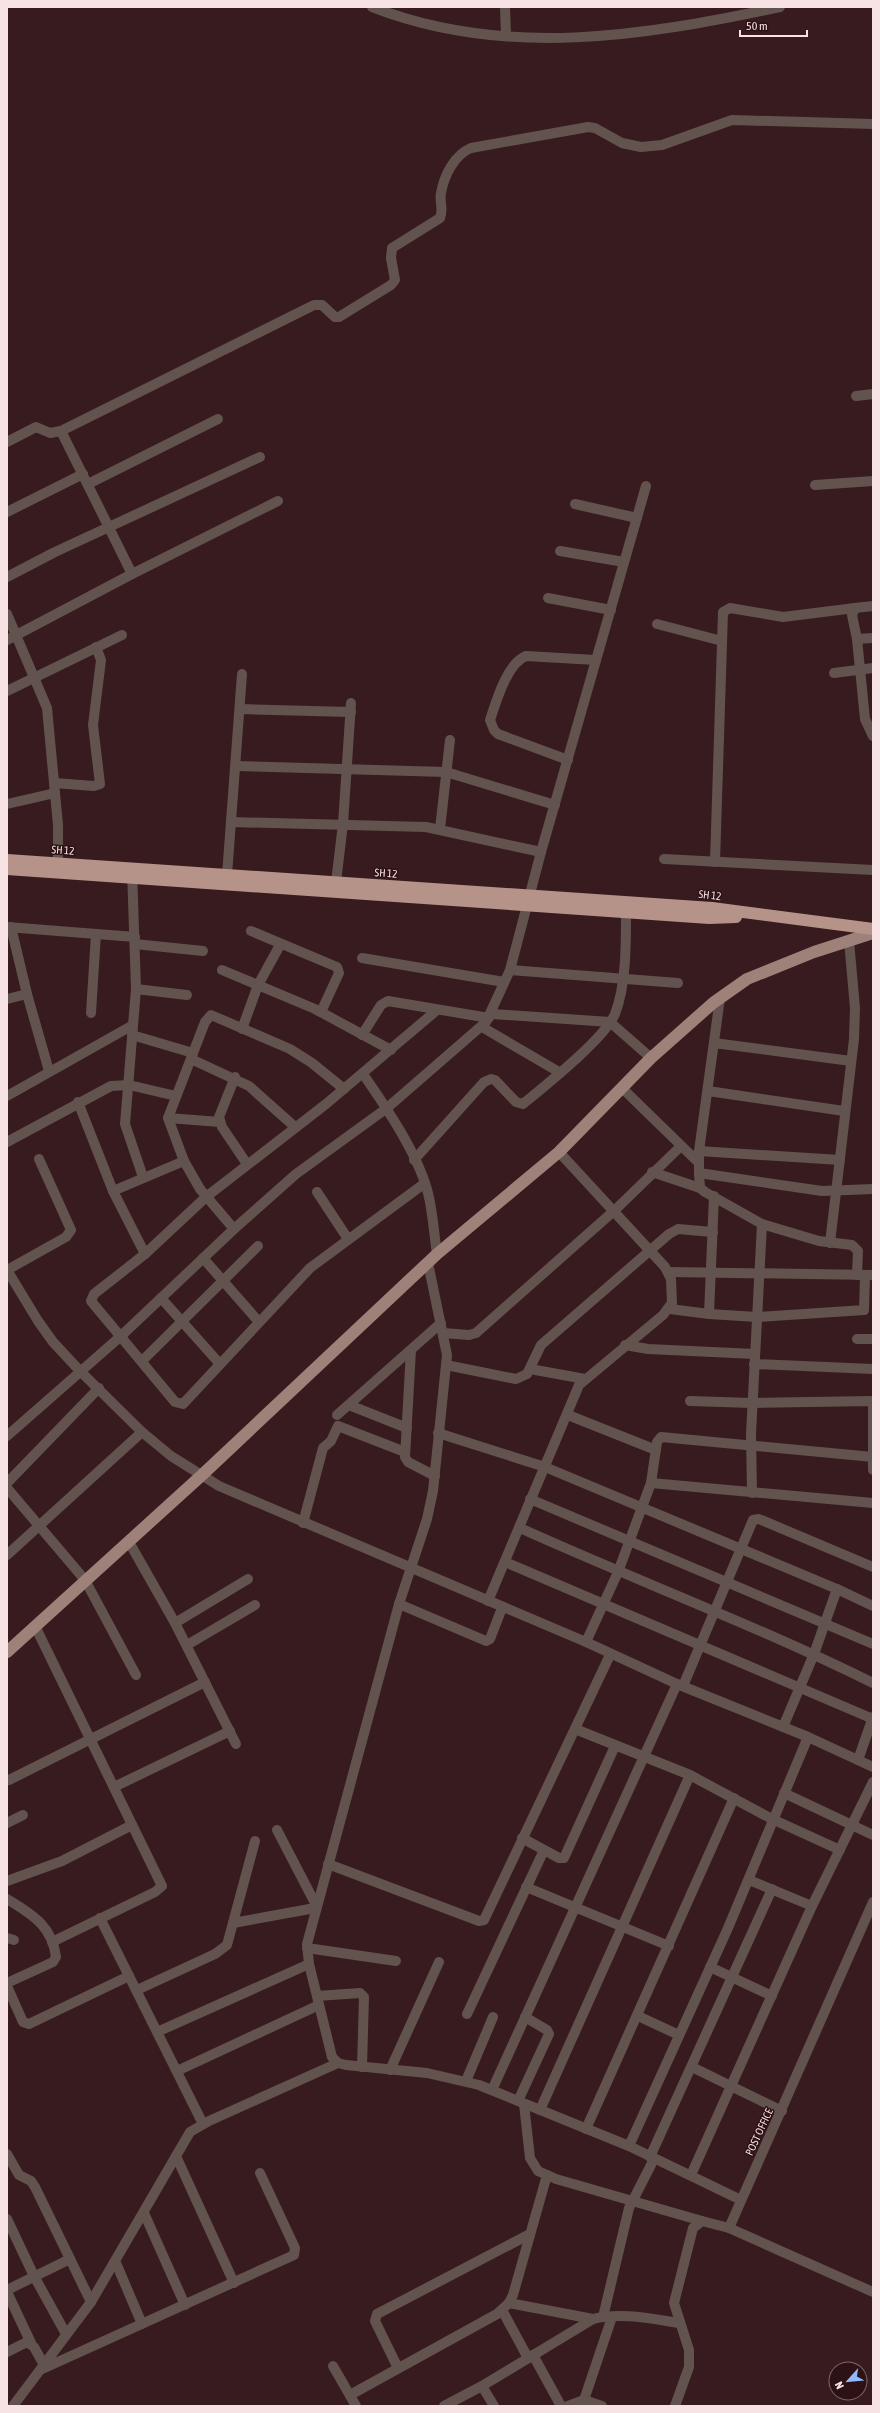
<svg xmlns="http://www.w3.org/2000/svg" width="880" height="2413" font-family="'Asap Condensed',sans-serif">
  <rect width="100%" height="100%" fill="#381b1e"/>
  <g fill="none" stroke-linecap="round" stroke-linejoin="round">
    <g stroke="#62534f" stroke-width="10">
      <path d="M372 7C506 59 644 36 780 7"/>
      <path d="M505 7 506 36"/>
      <path d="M856 396 873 394"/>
      <path d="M61 431 132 574"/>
      <path d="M7 442 36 427 50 433 61 431 314 305H322L335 317H339L391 285 395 280 391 258 392 248 440 218C444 209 439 202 441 193 444 176 454 155 471 148L588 127 595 128 622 143 641 147 662 145 732 120 873 124"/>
      <path d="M88 484 218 419"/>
      <path d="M815 485 873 481"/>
      <path d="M575 504 637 518"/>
      <path d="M7 512 83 474"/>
      <path d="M560 551 624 562"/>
      <path d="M7 577 55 552 260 457"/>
      <path d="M548 598 611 610"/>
      <path d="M873 606 855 608 852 615 857 639 865 719 873 736"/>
      <path d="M7 614 47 708 58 825V863"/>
      <path d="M657 624 722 641"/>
      <path d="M857 639 873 638"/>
      <path d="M7 640 132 574 278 501"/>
      <path d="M834 673 873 668"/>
      <path d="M7 691 122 635"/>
      <path d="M240 709 351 712"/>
      <path d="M568 760 498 734 494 730 490 720C496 702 507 663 526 656L596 660"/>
      <path d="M236 766 446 772 555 805"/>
      <path d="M54 783 94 786 100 784 93 725 101 660 96 647"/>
      <path d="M7 804 55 793"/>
      <path d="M231 822 426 827 541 852"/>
      <path d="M440 829 450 740"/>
      <path d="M664 859 873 870"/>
      <path d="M715 862 723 612 730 608 783 617 855 608"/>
      <path d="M132 870 136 989 125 1124 143 1177"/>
      <path d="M227 875 242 674"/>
      <path d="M336 882 343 824 351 703"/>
      <path d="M7 927 135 937"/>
      <path d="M11 927 27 994 49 1071"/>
      <path d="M251 931 337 967 339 973 321 1012"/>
      <path d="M135 944 203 951"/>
      <path d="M362 958 504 982"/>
      <path d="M222 970 315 1009 391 1050"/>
      <path d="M510 970 678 983"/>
      <path d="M136 989 187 995"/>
      <path d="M720 998 699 1151V1173L822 1191 873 1189"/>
      <path d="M7 999 27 994"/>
      <path d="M91 1013 96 934"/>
      <path d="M492 1014 610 1022 651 1058"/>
      <path d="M482 1027 559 1072"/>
      <path d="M242 1029 258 985 280 945"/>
      <path d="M132 1035 193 1053"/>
      <path d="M362 1035 381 1005 388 1001 489 1018"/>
      <path d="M714 1043 851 1061"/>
      <path d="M191 1059 249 1086 295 1127"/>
      <path d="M363 1074C386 1107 418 1154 428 1193 433 1213 434 1234 437 1254"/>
      <path d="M235 1077 219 1117 222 1127 247 1164"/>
      <path d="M622 1088 699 1163"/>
      <path d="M708 1091 844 1111"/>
      <path d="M7 1096 133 1025"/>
      <path d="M78 1102 113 1191 145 1254"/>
      <path d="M168 1118 220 1122"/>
      <path d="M7 1142 111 1086 129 1085 176 1096"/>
      <path d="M699 1151 840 1160"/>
      <path d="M414 1160 484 1082 491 1079 495 1080 516 1102 523 1104C546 1085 604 1039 615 1014 627 984 626 937 626 904"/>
      <path d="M184 1161 168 1118 205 1022 211 1015 290 1049 312 1063 344 1089"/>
      <path d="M652 1172 700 1188"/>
      <path d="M699 1173 700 1188 705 1192 762 1224 819 1241 852 1245 858 1251 857 1275"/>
      <path d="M425 1183 310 1268 183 1404 175 1402 91 1301 94 1294 145 1254 206 1197 326 1104 437 1010"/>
      <path d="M113 1191 184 1161 200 1189 234 1229"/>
      <path d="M317 1192 348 1239"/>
      <path d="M830 1243 854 1039 855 1008 849 941"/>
      <path d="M203 1258 259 1322"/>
      <path d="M428 1263 447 1355 433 1491 427 1519 399 1604 307 1944 309 1964 332 2057 338 2063 346 2065 427 2073 479 2085 629 2146 741 2200"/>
      <path d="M7 1270 38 1321 53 1342 80 1371 142 1432 171 1456 219 1486 586 1642 677 1684 808 1737 873 1767"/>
      <path d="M7 1270 66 1237 71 1230 39 1159"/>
      <path d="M669 1272 873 1275"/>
      <path d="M161 1298 220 1364"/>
      <path d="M670 1309 709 1314 757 1317 864 1310 865 1276"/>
      <path d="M709 1314 714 1196"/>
      <path d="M443 1333 469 1335 476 1333 615 1210 681 1146"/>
      <path d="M857 1339H873"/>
      <path d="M625 1345 648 1349 755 1354"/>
      <path d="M411 1350 405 1457 408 1462 435 1476"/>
      <path d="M142 1361 258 1246"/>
      <path d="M754 1364 873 1369"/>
      <path d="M446 1365 516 1379 527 1374 541 1345 669 1234 678 1229 713 1232"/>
      <path d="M530 1369 585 1379"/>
      <path d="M690 1401 752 1403 873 1401V1470"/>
      <path d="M349 1405 407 1428"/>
      <path d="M337 1415 441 1323"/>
      <path d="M568 1415 656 1450"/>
      <path d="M438 1433 545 1467 837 1589 873 1606"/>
      <path d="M7 1436 121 1336 234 1229 296 1174 387 1108 486 1022 510 970 541 852 646 486"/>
      <path d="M873 1457 661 1437 657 1442 651 1483 873 1503"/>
      <path d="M7 1483 99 1388"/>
      <path d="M7 1488 85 1580 136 1675"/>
      <path d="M752 1493 751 1434 762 1224"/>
      <path d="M530 1499 873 1644"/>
      <path d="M303 1523 323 1448 331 1441 338 1426 405 1452"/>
      <path d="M520 1528C637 1581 758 1626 873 1683"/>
      <path d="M129 1542 175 1623 236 1744"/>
      <path d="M7 1555 142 1432"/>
      <path d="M505 1562 873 1719"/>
      <path d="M488 1601 579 1385 663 1315 672 1303 671 1279 665 1267 559 1152"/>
      <path d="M399 1604 486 1641 490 1639 502 1608"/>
      <path d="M175 1623 248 1579"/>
      <path d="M35 1626 162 1886 155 1892 52 1942"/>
      <path d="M586 1642 618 1572 651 1483"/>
      <path d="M187 1645 255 1605"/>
      <path d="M683 1686 753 1520 759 1519 873 1567"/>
      <path d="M783 1727 814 1654 837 1589"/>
      <path d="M575 1729 690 1775 772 1819 840 1850"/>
      <path d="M858 1760 873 1717"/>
      <path d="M9 1780 205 1682"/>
      <path d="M114 1787 230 1731"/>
      <path d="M784 1793 873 1835"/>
      <path d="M7 1823 23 1815"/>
      <path d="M277 1830 316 1905"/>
      <path d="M522 1838 559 1858H564L615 1746"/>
      <path d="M328 1864 479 1921 484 1920 610 1655"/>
      <path d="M749 1880 812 1906"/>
      <path d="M7 1881 62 1861 132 1825"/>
      <path d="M526 1887 669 1946"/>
      <path d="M7 1899C31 1914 52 1925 56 1957L53 1962 7 1983"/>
      <path d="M873 1902 729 2228 873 2292"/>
      <path d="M100 1918 203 2124"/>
      <path d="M233 1923 315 1908"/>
      <path d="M7 1938 14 1940"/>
      <path d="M307 1948 396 1961"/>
      <path d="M710 1967 772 1996"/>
      <path d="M7 1986 23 2022 29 2024 129 1976"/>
      <path d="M137 1990 215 1954 227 1945 255 1841"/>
      <path d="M317 1996 360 1993 364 1997 362 2067"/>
      <path d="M467 2014 544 1850"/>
      <path d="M638 2016 679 2035"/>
      <path d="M157 2032 309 1964"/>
      <path d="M692 2067 782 2111"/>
      <path d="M390 2070 439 1962"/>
      <path d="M177 2071 319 2005"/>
      <path d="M466 2081 493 2017"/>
      <path d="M492 2090 677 1684"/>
      <path d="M518 2101 549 2034 547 2030 525 2017"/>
      <path d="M524 2104 530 2158 538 2171 556 2179 702 2221"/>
      <path d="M540 2110 690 1775"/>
      <path d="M586 2129 734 1798"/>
      <path d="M629 2146 728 1928 808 1737"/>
      <path d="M7 2154 19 2175 31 2181 35 2187 91 2302"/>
      <path d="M176 2156 234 2283"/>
      <path d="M650 2157 772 1889"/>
      <path d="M691 2175 812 1906 873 1782"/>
      <path d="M144 2213 185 2305"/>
      <path d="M7 2219 34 2276 66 2334"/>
      <path d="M116 2263 142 2324"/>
      <path d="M7 2290 70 2259"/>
      <path d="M7 2292 31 2343"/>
      <path d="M509 2303 593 2319"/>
      <path d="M502 2310 528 2358"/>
      <path d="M603 2317 629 2208 654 2159"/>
      <path d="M7 2352 27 2342 34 2347 44 2365"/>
      <path d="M533 2355 561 2406"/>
      <path d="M333 2366 356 2406"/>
      <path d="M398 2368 375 2321 377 2314 530 2234"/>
      <path d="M40 2370 294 2255 295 2248 260 2173"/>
      <path d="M482 2386 494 2406"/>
      <path d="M350 2395 497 2314 509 2303 513 2295 547 2175"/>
      <path d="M584 2400 612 2317"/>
      <path d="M13 2406 91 2302 190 2132 209 2121 338 2063"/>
      <path d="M444 2406 482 2386 593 2319C621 2312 652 2319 680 2323"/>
      <path d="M568 2406 584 2400 602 2406"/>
      <path d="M675 2406 689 2367V2350L674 2303 693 2228 702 2221 729 2228"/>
    </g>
    <path stroke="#9e8179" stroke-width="12" d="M7 1652 202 1475 437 1254 559 1152 651 1058 713 1003 747 979 814 952 873 933"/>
    <g stroke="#b69389" stroke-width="12">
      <path d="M7 860 712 908 873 929"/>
      <path d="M7 869 709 918 736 917"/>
    </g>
  </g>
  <g text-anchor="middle" stroke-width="3" stroke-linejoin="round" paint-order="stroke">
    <g font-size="11" fill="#f7e3e4" stroke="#2d1215">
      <text transform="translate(63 850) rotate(4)" y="4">SH 12</text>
      <text transform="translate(386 873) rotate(4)" y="4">SH 12</text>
      <text transform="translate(710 895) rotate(6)" y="4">SH 12</text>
      <text transform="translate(759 2132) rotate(-65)" y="4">POST OFFICE</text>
    </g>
  </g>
  <rect width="880" height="2413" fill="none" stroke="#f7e3e4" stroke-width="16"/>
  <g transform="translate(848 2381) rotate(243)"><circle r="19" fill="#2d1215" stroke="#7e6668"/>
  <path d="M0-3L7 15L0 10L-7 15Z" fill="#94b7fd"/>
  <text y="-6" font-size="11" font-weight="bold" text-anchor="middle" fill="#f7e3e4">N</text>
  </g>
  <path d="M740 30v6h67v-6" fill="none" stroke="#f7e3e4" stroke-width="2"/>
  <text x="746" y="30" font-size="12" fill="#f7e3e4" stroke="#2d1215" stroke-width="3" paint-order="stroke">50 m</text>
</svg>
